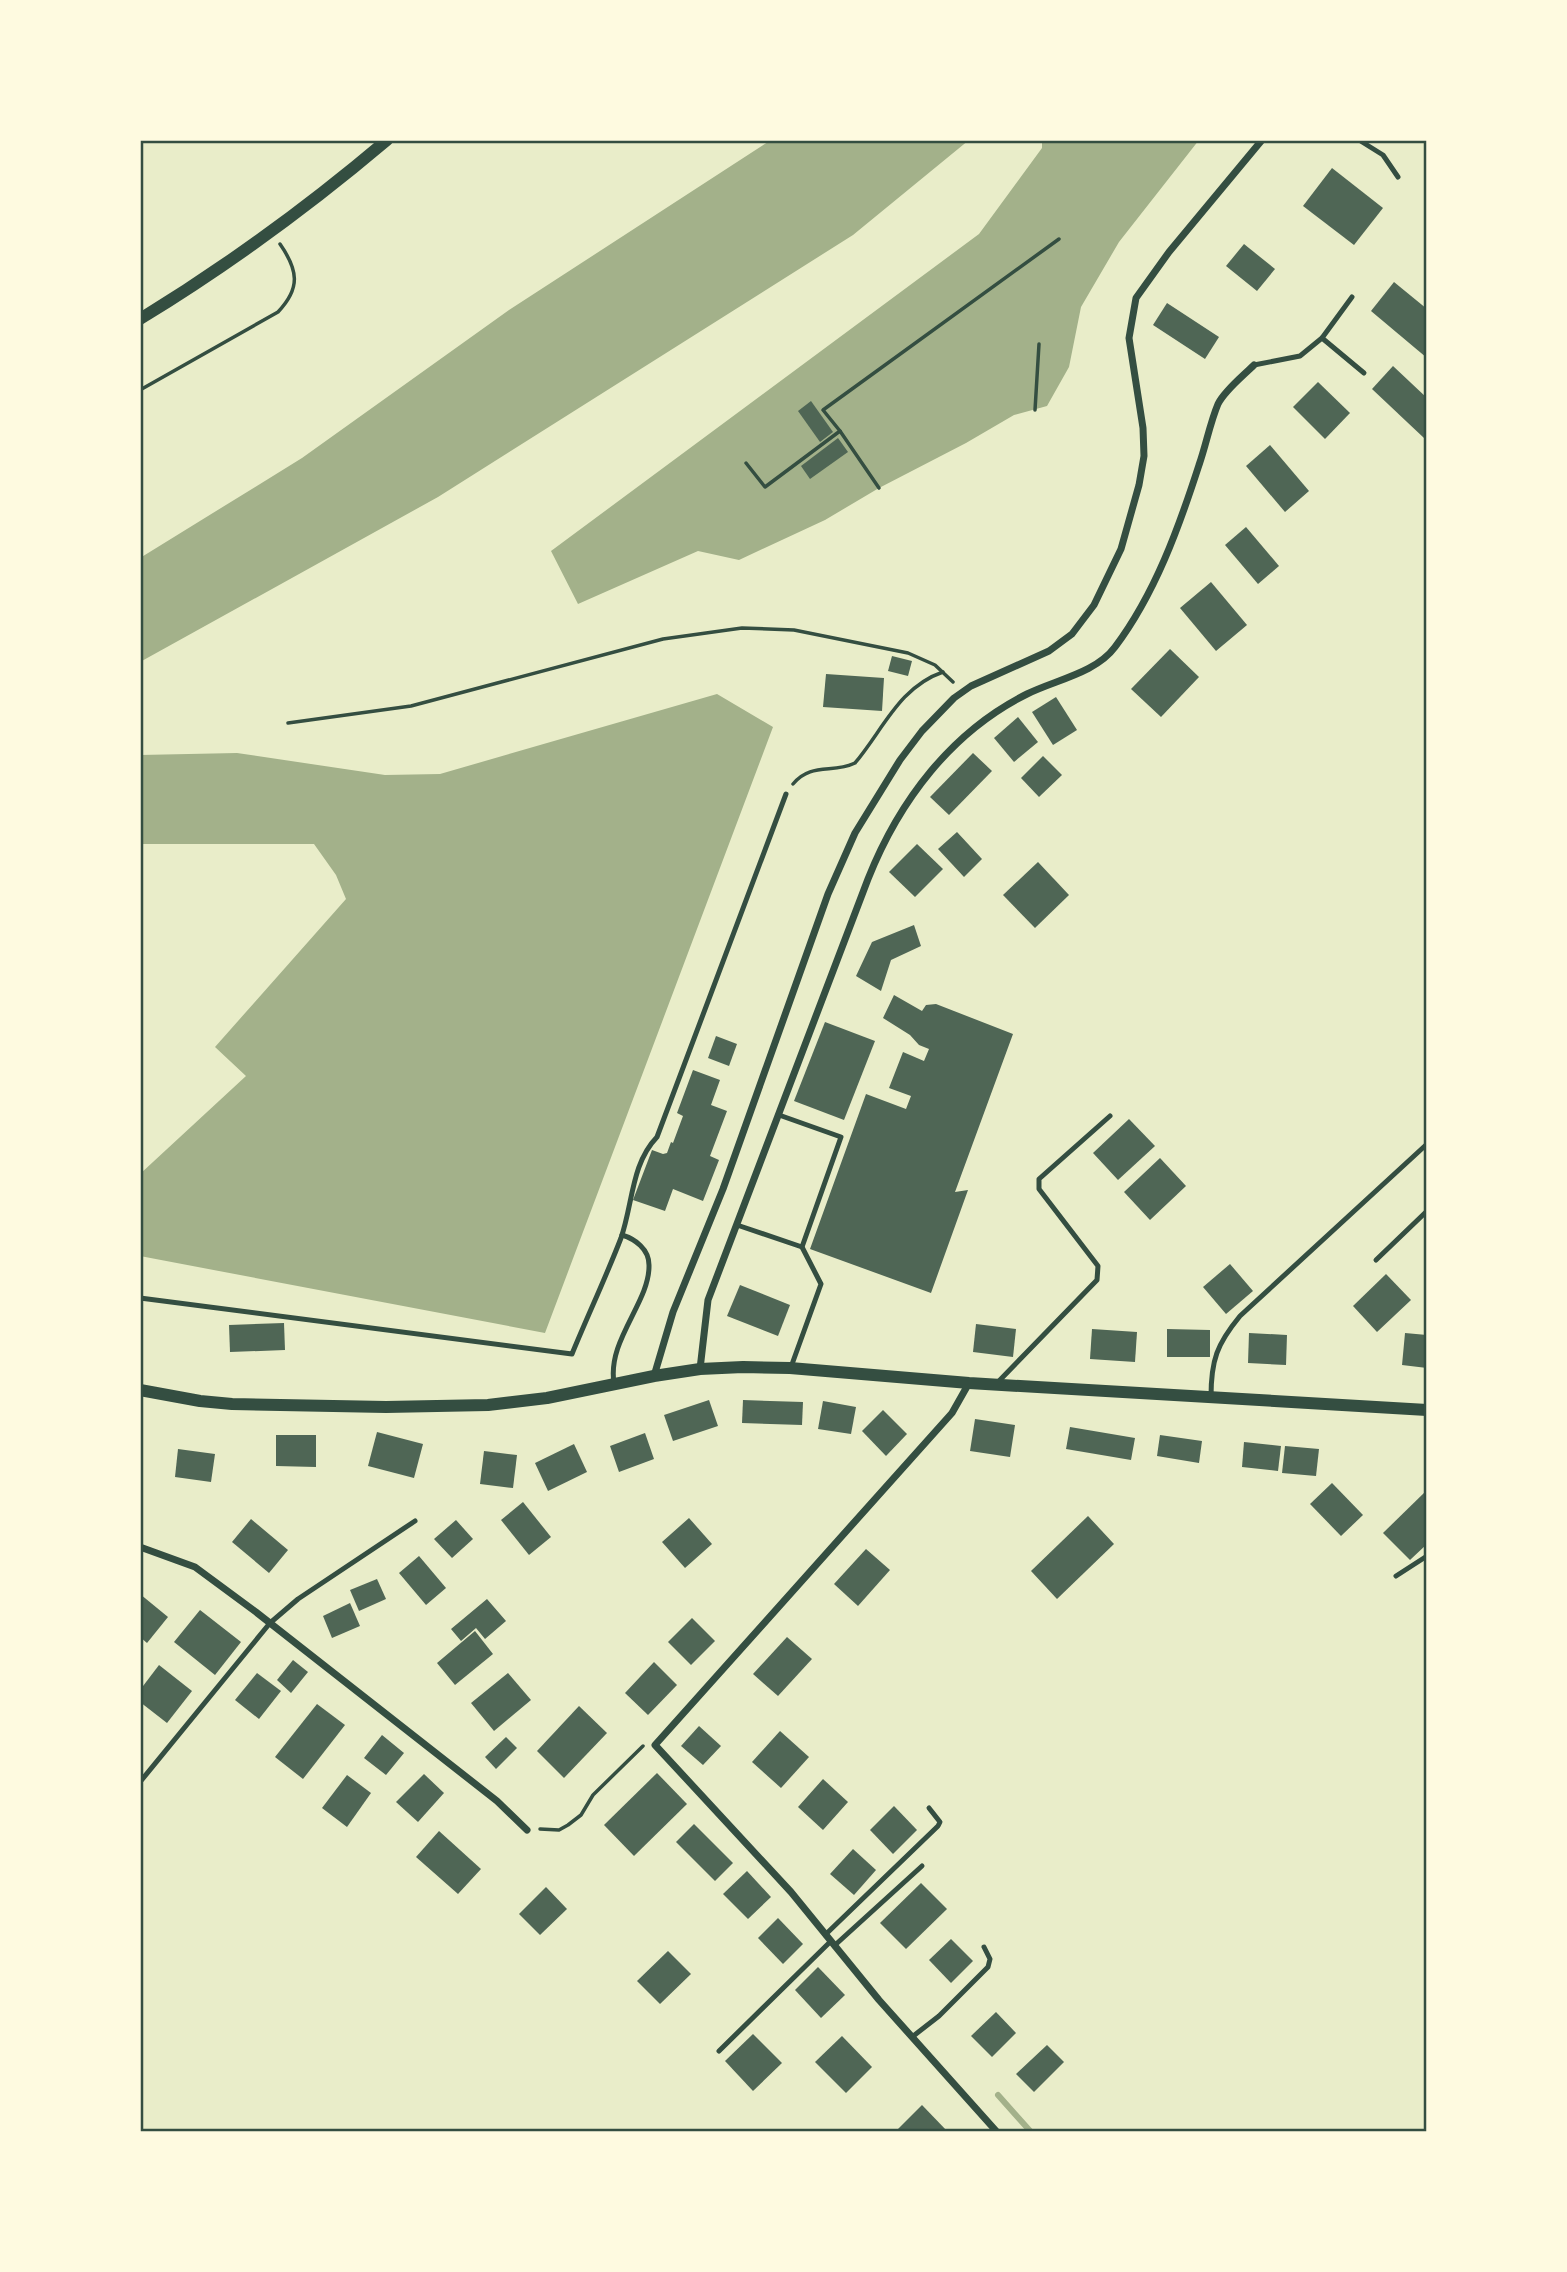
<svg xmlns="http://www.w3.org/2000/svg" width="1567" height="2272" font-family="Commissioner,sans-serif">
  <rect width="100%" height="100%" fill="#e9edc9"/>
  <g fill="#a3b18a">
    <path d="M771 140H969L853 235 438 497 140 662V558L302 458 509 310Z"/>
    <path d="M1042 140H1199L1119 242 1081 307 1069 367 1047 406 1014 415 966 443 879 488 825 520 739 560 698 551 578 604 551 551 979 234 1042 148Z"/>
    <path d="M717 694 773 727 545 1333 140 1256V1174L246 1076 215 1047 346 899 336 875 314 844H140V755L237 753 385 775 440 774Z"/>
  </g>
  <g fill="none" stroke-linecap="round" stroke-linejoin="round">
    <path stroke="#a3b18a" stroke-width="6" d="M998 2095 1031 2132"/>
  </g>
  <g fill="#4f6655">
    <path d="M1332 168 1383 208 1354 245 1303 206Z"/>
    <path d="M1244 244 1275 269 1257 291 1226 266Z"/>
    <path d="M1394 282 1427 309V358L1371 311Z"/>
    <path d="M1167 303 1219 337 1205 359 1153 325Z"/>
    <path d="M1393 366 1427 398V435L1424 438 1372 389Z"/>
    <path d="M1318 382 1350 413 1325 439 1293 407Z"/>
    <path d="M811 401 833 432 820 442 798 411Z"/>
    <path d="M838 438 848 452 810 479 801 466Z"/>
    <path d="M1270 445 1309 491 1285 512 1246 466Z"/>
    <path d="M1246 527 1279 566 1258 584 1225 545Z"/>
    <path d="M1211 582 1247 625 1216 651 1180 608Z"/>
    <path d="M1170 649 1199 677 1161 717 1131 689Z"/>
    <path d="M892 656 912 661 908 676 888 671Z"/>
    <path d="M826 674 884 678 882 711 823 707Z"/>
    <path d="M1056 697 1077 730 1053 745 1032 712Z"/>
    <path d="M1018 717 1038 742 1014 762 994 738Z"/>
    <path d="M973 753 992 771 949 815 930 797Z"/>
    <path d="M1043 756 1062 775 1039 797 1021 778Z"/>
    <path d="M957 832 982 859 964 877 938 849Z"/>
    <path d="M917 844 943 869 915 897 889 872Z"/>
    <path d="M1038 862 1069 895 1035 928 1003 895Z"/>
    <path d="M914 925 921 946 891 960 881 991 856 976 872 942Z"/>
    <path d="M894 995 922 1011 926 1005 936 1004 1013 1034 955 1192 968 1190 931 1293 810 1249 866 1094 906 1109 911 1096 889 1088 903 1052 924 1061 929 1049 919 1045 910 1035 883 1018Z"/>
    <path d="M825 1022 875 1041 844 1120 794 1101Z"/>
    <path d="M716 1036 737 1044 729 1066 708 1058Z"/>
    <path d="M693 1070 720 1080 711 1105 727 1111 710 1156 719 1160 703 1201 673 1189 665 1211 633 1200 652 1150 663 1154 667 1153 671 1142 673 1143 683 1116 677 1113Z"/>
    <path d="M1129 1119 1155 1146 1118 1180 1093 1153Z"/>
    <path d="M1160 1158 1186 1186 1150 1220 1124 1192Z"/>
    <path d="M1230 1264 1253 1291 1226 1314 1203 1287Z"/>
    <path d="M1386 1274 1411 1300 1377 1332 1353 1306Z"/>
    <path d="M740 1285 790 1305 778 1336 727 1316Z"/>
    <path d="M284 1323 285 1350 230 1352 229 1325Z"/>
    <path d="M976 1324 1016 1329 1013 1357 973 1352Z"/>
    <path d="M1092 1329 1137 1332 1135 1362 1090 1359Z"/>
    <path d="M1167 1329 1210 1330V1357H1167Z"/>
    <path d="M1249 1333 1287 1335 1286 1365 1248 1363Z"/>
    <path d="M1405 1333 1427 1335V1368L1402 1365Z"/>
    <path d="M709 1400 718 1426 673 1441 664 1415Z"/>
    <path d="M743 1400 803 1402 802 1425 742 1423Z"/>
    <path d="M823 1401 856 1407 851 1434 818 1429Z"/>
    <path d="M883 1410 907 1434 886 1456 862 1431Z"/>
    <path d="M975 1419 1015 1425 1010 1457 970 1451Z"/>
    <path d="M1070 1427 1135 1438 1131 1460 1066 1449Z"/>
    <path d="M377 1432 423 1444 414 1478 368 1466Z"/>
    <path d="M645 1433 654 1459 619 1472 610 1446Z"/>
    <path d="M276 1435H316V1467L276 1466Z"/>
    <path d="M1160 1435 1202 1441 1199 1463 1157 1456Z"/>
    <path d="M1244 1442 1281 1446 1278 1471 1242 1467Z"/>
    <path d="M574 1444 587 1472 548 1491 535 1463Z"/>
    <path d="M1285 1446 1319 1449 1316 1476 1282 1473Z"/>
    <path d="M178 1449 215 1454 211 1482 175 1477Z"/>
    <path d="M484 1451 517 1455 513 1488 480 1484Z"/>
    <path d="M1332 1483 1363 1515 1341 1536 1310 1504Z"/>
    <path d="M1427 1490V1544L1410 1560 1383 1533Z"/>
    <path d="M523 1502 551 1537 529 1555 501 1520Z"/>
    <path d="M1088 1516 1114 1544 1057 1599 1031 1571Z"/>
    <path d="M689 1518 712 1544 685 1568 662 1542Z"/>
    <path d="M251 1519 288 1550 269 1573 232 1542Z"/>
    <path d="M456 1520 473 1539 452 1558 434 1539Z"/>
    <path d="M866 1549 890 1570 858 1606 834 1584Z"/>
    <path d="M419 1556 446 1588 426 1605 399 1573Z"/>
    <path d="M377 1579 386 1599 359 1611 350 1590Z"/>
    <path d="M140 1594 168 1617 147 1643 140 1637Z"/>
    <path d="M487 1599 506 1621 485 1639 476 1628 461 1641 451 1629Z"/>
    <path d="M350 1603 360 1626 332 1638 323 1616Z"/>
    <path d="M200 1610 241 1642 215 1675 174 1642Z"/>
    <path d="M692 1618 715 1641 691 1665 668 1642Z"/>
    <path d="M475 1631 493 1654 455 1685 437 1663Z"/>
    <path d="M787 1637 812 1659 778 1696 753 1674Z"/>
    <path d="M293 1660 308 1672 291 1693 277 1680Z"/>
    <path d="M654 1662 677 1685 648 1715 625 1693Z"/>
    <path d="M159 1665 192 1691 167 1723 140 1702V1690Z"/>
    <path d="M257 1673 281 1691 259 1719 235 1700Z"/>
    <path d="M508 1673 531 1700 494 1731 471 1703Z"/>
    <path d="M317 1704 345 1725 303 1779 275 1757Z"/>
    <path d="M579 1706 607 1733 564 1778 537 1751Z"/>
    <path d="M699 1726 721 1746 703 1765 681 1746Z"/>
    <path d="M780 1731 809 1757 781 1788 752 1762Z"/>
    <path d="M382 1735 404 1753 386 1775 364 1758Z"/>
    <path d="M506 1737 517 1748 496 1769 485 1757Z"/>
    <path d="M657 1773 687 1804 634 1856 604 1825Z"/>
    <path d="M424 1774 444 1793 418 1822 396 1802Z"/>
    <path d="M347 1775 371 1793 347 1827 322 1808Z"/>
    <path d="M823 1779 848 1802 823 1830 798 1807Z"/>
    <path d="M894 1806 917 1830 893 1854 870 1830Z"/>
    <path d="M694 1824 733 1863 715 1881 676 1842Z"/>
    <path d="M439 1831 481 1869 458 1894 416 1857Z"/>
    <path d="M853 1849 876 1870 854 1895 830 1874Z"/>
    <path d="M747 1871 771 1897 748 1919 723 1894Z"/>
    <path d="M921 1883 947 1909 906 1949 880 1923Z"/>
    <path d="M546 1887 567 1909 540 1935 519 1914Z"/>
    <path d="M778 1918 803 1944 783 1964 758 1938Z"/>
    <path d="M951 1939 973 1961 951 1983 929 1960Z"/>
    <path d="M668 1951 691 1974 660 2004 637 1981Z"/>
    <path d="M818 1967 845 1995 821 2018 795 1990Z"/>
    <path d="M996 2012 1016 2033 992 2057 971 2036Z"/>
    <path d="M753 2034 782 2063 753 2091 725 2061Z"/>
    <path d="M842 2036 872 2067 846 2093 815 2062Z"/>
    <path d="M1047 2045 1064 2062 1034 2092 1016 2074Z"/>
    <path d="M922 2105 948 2132H895Z"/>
  </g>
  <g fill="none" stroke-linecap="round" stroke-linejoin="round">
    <g stroke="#344e41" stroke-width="3.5">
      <path d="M140 390 278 312C301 288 298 270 280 244"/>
      <path d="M1035 410 1039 344"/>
      <path d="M840 431 879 488"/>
      <path d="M746 463 765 487 840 431 823 410 1059 239"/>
      <path d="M288 723 411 706 663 639 742 628 794 630 908 653 935 665 953 682"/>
      <path d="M793 784C811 762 833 774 855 763 883 730 899 687 943 672"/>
      <path d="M540 1829 559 1830 568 1825 581 1815 593 1795 643 1746"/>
    </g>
    <g stroke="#344e41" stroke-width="5">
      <path d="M1359 140 1383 155 1398 177"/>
      <path d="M1322 338 1364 373"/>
      <path d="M1254 365 1300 356 1322 338 1352 297"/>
      <path d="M737 1225 802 1247 841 1137 779 1115"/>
      <path d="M1376 1260 1427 1211"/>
      <path d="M140 1298 572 1354C588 1315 606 1277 621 1238 633 1204 631 1164 657 1137L786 794"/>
      <path d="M791 1367 821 1284 802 1247"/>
      <path d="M998 1382 1097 1280 1098 1266 1039 1189V1179L1110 1116"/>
      <path d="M614 1383C607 1340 650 1302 649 1265 649 1249 635 1239 622 1235"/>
      <path d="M1211 1397C1211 1360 1217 1344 1240 1316L1427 1144"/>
      <path d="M1396 1576 1427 1556"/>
      <path d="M140 1782 270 1623 298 1599 415 1521"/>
      <path d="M825 1935 938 1826 940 1822 929 1808"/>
      <path d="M834 1946 922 1866"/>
      <path d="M912 2037 939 2016 988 1967 990 1959 984 1947"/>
      <path d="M719 2051 830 1942"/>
    </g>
    <g stroke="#344e41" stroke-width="7">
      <path d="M700 1369 708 1300 868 879C899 801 951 732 1027 694 1055 680 1096 673 1115 647 1155 594 1179 527 1199 465 1206 445 1210 423 1218 404 1225 390 1243 376 1254 365"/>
      <path d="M654 1376 673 1312 723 1189 828 894 855 833 900 760 922 731 954 698 971 686 1049 651 1072 634 1094 605 1121 549 1139 485 1144 456 1143 428 1129 338 1136 298 1169 252 1262 140"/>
      <path d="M969 1383 952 1413 655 1745 791 1892 879 2000 997 2132"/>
      <path d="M140 1547 195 1567 256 1612 497 1801 527 1830"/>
    </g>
    <g stroke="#344e41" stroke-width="12">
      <path d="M140 319C227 266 309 206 387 140"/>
      <path d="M140 1390 200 1401 232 1404 386 1407 488 1405 547 1398 654 1376 700 1369 743 1367 790 1368 969 1383 1427 1410"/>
    </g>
  </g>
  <rect width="1567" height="2272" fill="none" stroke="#fefae0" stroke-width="284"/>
  <rect x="142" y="142" width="1283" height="1988" fill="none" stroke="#344e41" stroke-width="2.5"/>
</svg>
